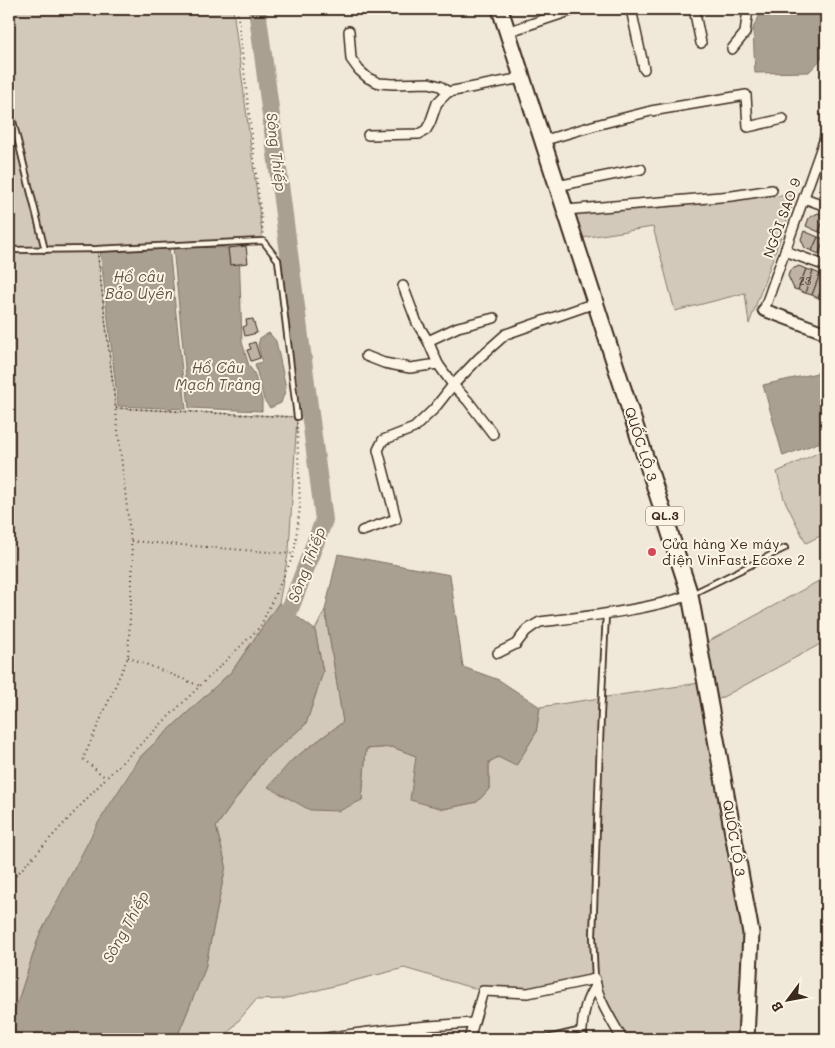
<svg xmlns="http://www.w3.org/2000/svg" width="835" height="1048" font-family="Mali,sans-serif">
  <rect width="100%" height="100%" fill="#f0e9d9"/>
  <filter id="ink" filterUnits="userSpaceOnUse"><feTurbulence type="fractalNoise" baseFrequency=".02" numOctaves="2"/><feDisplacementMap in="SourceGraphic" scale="10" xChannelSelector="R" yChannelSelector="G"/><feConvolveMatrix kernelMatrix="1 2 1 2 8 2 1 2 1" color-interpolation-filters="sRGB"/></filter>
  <g filter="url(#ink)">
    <g fill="#d2c9ba" stroke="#867a6c">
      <path d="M9 9H233L263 241 97 249 116 408 297 417 289 549 279 603 232 671 141 756 39 936 9 1029Z"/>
      <path d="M796 195 749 324 745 293 675 311 653 227 575 239 566 210Z"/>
      <path d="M826 449V533L806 543 784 499 777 472Z"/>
      <path d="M826 577V641L710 704 751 933 746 1039H626L595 979 528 993 483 991 404 968 283 999 256 1000 223 1039H174L177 1037 205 969 226 865 216 827 264 760 306 724 323 672 315 630 325 610 343 722 292 760 362 800 366 749 392 747 416 756 444 809 477 802 489 789V762L498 757 516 765 536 733 540 707 706 682 700 646Z"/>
    </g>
    <g fill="#aaa091" stroke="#7e7163">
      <path d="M763 9H826V54L809 72 755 73 753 28Z"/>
      <path d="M169 247 186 409 118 406 100 250Z"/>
      <path d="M173 247 239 248 242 342 249 366 254 373 262 400V411L189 408Z"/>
      <path d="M269 333 276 341 286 388 281 403 270 408 264 400 255 364 262 362 258 345 260 338Z"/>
      <path d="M826 371V440L783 456 763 385Z"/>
      <path d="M338 554 450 575 463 667 499 680 540 707 536 733 516 766 498 757 489 762V789L477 802 443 809 410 800 416 756 392 747 366 749 362 800 339 811 310 810 268 787 292 760 343 722 325 610Z"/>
      <path d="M279 603 315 630 323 672 306 724 264 760 216 827 226 865 205 969 177 1037 174 1039H9V1029L39 936 98 823 141 756 232 671Z"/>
    </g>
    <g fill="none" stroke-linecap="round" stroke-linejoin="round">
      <path stroke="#aaa091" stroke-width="18" d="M257 9 324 520 281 632"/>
    </g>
    <g fill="#beb3a4" stroke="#3b2a1e">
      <path d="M823 179 826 180V196H825L820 187Z"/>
      <path d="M818 213 825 216 819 232 806 226 809 218Z"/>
      <path d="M825 216H826V234L819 232Z"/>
      <path d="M804 231 818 237 812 251 805 248 801 239Z"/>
      <path d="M818 237 824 239 819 254 812 251Z"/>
      <path d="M824 239 826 240V256L819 254Z"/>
      <path d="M246 246 248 263 230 265 228 248Z"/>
      <path d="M799 266 806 269 798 290 794 289 788 276 790 270Z"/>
      <path d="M806 269 813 271 805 293 798 290Z"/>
      <path d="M813 271 820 274 812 295 805 293Z"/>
      <path d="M820 274 826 277 818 298 812 295Z"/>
      <path d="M826 277V297L825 300 818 298Z"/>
      <path d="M253 319 257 333 245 336 243 327 247 325 246 320Z"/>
      <path d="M255 342 260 358 251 361 247 350 251 349 249 344Z"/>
    </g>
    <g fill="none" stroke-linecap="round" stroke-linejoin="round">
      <g stroke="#3b2a1e" stroke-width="8">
        <g id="service">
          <path d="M9 105 45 250"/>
          <path d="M9 250 97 249 263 241 278 260 297 417"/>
          <path d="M692 594 785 548"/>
          <path d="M595 979 593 936 601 714 606 614"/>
          <path d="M544 1039 582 1030 586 1039"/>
        </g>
      </g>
      <g stroke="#3b2a1e" stroke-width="12">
        <g id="minor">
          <path d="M631 9 644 69"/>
          <path d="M694 9 701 43"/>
          <path d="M349 31 351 59 359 70 368 78 379 83 393 84 429 83 440 86 448 92"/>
          <path d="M507 32 576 9"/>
          <path d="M732 49 745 33 748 9"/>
          <path d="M368 135 419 134 426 130 430 123 437 103 448 92 522 78"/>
          <path d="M542 141 596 125 651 111 746 95 748 127 783 119"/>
          <path d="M557 186 641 169"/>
          <path d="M804 198 826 206"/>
          <path d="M566 210 732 196 772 190"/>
          <path d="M785 251 826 266"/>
          <path d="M403 286 417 323 428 341"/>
          <path d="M764 310 826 135"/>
          <path d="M366 356 384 363 410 368 438 364"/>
          <path d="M493 434 468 401 453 385 438 364 428 341 458 327 494 318"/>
          <path d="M362 531 396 519 378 450 383 440 414 428 434 409 453 385 479 358 506 334 595 303"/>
          <path d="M498 653 516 644 526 631 533 626 540 622C589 616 644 611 690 595"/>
          <path d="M582 1030C583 1013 586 999 596 985"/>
          <path d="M321 1039C372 1030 422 1026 473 1023"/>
          <path d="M469 1039 483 991 528 993 595 979C597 999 613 1022 622 1039"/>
        </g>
      </g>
      <g stroke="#3b2a1e" stroke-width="15">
        <path id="tertiary" d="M764 310 826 333"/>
      </g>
      <g stroke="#3b2a1e" stroke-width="19">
        <path id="trunk" d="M500 9 690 595 751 933 746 1039"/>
      </g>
      <g stroke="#3b2a1e" stroke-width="2" stroke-dasharray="1 4" stroke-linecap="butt">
        <path d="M237 9 263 234"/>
        <path d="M98 256 133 560 128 657 83 759 106 778"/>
        <path d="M116 408 291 417"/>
        <path d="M131 541 294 554"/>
        <path d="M128 657 200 686"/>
        <path d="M9 883 106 778 260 627 294 554 300 507 297 423"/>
      </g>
      <use href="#service" stroke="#fcf5e5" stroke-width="4.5"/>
      <use href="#minor" stroke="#fcf5e5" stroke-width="9"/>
      <use href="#tertiary" stroke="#fcf5e5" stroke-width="11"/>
      <use href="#trunk" stroke="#fcf5e5" stroke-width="15"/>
    </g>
  </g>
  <circle fill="#d1495b" stroke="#fcf5e5" stroke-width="2" cx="652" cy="552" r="5"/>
  <g text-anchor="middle" stroke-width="4" stroke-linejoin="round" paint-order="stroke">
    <g font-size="11" fill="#5c4c40">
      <text x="805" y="285">23</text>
    </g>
    <rect fill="#fcf5e5" stroke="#75675a" stroke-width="1" x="646" y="506.5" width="38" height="19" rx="4"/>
    <g font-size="12" font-weight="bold" fill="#3b2a1e">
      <text x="665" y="520">QL.3</text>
    </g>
    <g font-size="14" fill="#3b2a1e" stroke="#fcf5e5">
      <text transform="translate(782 218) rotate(-70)" y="5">NGÔI SAO 9</text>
      <text transform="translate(641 444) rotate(72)" y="5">QUỐC LỘ 3</text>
      <text transform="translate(734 838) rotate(80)" y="5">QUỐC LỘ 3</text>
    </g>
    <g font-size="14" fill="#3b2a1e" stroke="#fcf5e5" text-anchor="start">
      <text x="662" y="549">Cửa hàng Xe máy<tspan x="662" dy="16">điện VinFast Ecoxe 2</tspan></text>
    </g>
    <g font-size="15" font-style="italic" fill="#625346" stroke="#fcf5e5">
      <text transform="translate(276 152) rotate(83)" y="5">Sông Thiếp</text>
      <text x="139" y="282">Hồ câu<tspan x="139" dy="17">Bảo Uyên</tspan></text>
      <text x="218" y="373">Hồ Câu<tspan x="218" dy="17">Mạch Tràng</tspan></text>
      <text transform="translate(307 565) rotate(-69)" y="5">Sông Thiếp</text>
      <text transform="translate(126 927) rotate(-61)" y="5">Sông Thiếp</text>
    </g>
  </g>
  <rect width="835" height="1048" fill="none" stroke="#fcf5e5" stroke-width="30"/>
  <rect x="15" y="15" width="805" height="1018" fill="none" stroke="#3b2a1e" stroke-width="2" filter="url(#ink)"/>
  <g transform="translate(788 1000) rotate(238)" stroke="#fcf5e5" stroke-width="4" paint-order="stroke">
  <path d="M0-4L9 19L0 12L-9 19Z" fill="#3b2a1e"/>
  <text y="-8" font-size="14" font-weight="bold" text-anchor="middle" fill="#3b2a1e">B</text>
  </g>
</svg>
